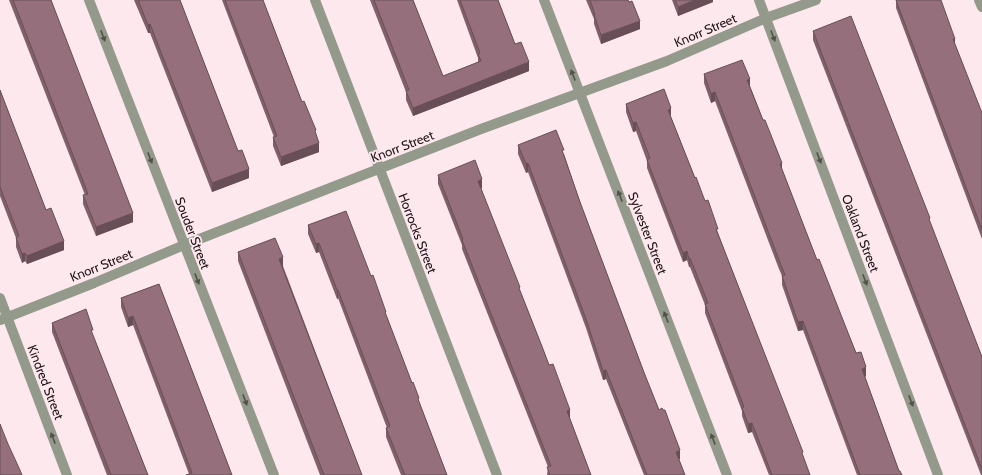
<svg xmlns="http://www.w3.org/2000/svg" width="982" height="475" font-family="Cabin,sans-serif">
  <rect width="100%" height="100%" fill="#fde8ee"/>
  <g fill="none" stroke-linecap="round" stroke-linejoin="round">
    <g stroke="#949a8b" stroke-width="10">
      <path d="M89 0 274 475"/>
      <path d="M315 0 497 475"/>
      <path d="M544 0 727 475"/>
      <path d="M759 0 938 475"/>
      <path d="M979 0 982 7"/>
      <path d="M0 298 67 475"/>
      <path d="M0 320 94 283 184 245 481 129 667 61 766 18 816 0"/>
    </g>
  </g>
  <g fill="#80606b">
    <path d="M9 0H51L133 222 96 236 83 204V195H85Z"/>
    <path d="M134 0H180L238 151 249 178 212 192 150 33H148Z"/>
    <path d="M222 0H263L302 102 316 136 319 152 281 166 273 146V137H274Z"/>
    <path d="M370 0H413L443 76 478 62V58L457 0H498L515 44 529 71 413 116 406 100V92Z"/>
    <path d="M586 0H628L640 29 601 44 594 24V19Z"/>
    <path d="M672 0H713V2L678 16Z"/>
    <path d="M896 0 955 45 982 113V239L896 8Z"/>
    <path d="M813 31 930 223 982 357V475H981L813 40Z"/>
    <path d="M704 74 750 86 817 260 866 376 865 377 899 471 902 475H857L803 330 798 331 782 285V276L779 269 715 101 711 103 704 83Z"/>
    <path d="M0 90 46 210 64 250 27 264 25 261 22 263 16 247V238L0 196Z"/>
    <path d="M626 104 671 117 695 178 718 233 810 475H769L752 432 748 433 742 416V411L705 313V305L690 267H689L687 260 683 262 647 168V161L636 131 633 132 626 112Z"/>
    <path d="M518 145 564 154 580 202 645 375 659 410 680 459H679L685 475H644L606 379 603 380 586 328 528 172 526 173 518 154Z"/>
    <path d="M438 175 482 188H481L520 291 570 418V419L591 475H547L548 467 462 249V245L438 184Z"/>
    <path d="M308 225 386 315 447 475H401L386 437V428H387L338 298 337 299 319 252 316 253 308 234Z"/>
    <path d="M238 252 283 266 362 475H320L238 261Z"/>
    <path d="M159 284 232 475 189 474 133 325 128 327 121 307V298Z"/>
    <path d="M52 323 93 336 148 475H107L52 332Z"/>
  </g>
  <g fill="#684e57">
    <path d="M695 0H713V2L678 16V7Z"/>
    <path d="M640 21V29L601 44V35Z"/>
    <path d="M150 24V33H148V25Z"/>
    <path d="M953 39H955V47Z"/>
    <path d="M529 62V71L413 116V108Z"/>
    <path d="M750 79V88L747 80Z"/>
    <path d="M715 92V101L711 103V94Z"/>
    <path d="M671 108V117L668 110Z"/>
    <path d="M636 122V131L633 132V123Z"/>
    <path d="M319 143V152L281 166V157Z"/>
    <path d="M528 163V172L526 173V164Z"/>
    <path d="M782 163V172L780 164Z"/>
    <path d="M249 169V178L212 192V183Z"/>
    <path d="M482 179V188L478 190V181Z"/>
    <path d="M133 213V222L96 236V227Z"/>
    <path d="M64 241V250L27 264V256Z"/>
    <path d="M319 243V252L316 253V244Z"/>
    <path d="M687 251V260L683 262V253Z"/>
    <path d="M25 253V261L22 263V254Z"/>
    <path d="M283 257V266L279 268V259Z"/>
    <path d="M690 258V267H689V259Z"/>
    <path d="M337 290H338V298L337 299Z"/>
    <path d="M133 316V325L128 327V318Z"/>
    <path d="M803 321V330L798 331V322Z"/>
    <path d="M866 367V376L862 378V369Z"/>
    <path d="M606 370V379L603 380V371Z"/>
    <path d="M570 410V418L567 420V411Z"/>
    <path d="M752 423V432L748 433V424Z"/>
    <path d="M680 450V459L676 460V452Z"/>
  </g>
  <g fill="#95707c" stroke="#684e57">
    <path d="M13 0H51L133 213 96 227 83 195 88 194Z"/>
    <path d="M138 0H180L238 151 242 150 249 169 212 183 150 24 148 25Z"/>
    <path d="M225 0H263L302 102 304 101 316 130 315 131 319 143 281 157 273 137 277 136Z"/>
    <path d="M374 0H413L443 76 481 61 478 54 480 53 460 0H498L515 44 521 42 529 62 413 108 406 91 409 90Z"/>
    <path d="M590 0H628L629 2 632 1 640 21 601 35 594 15H595Z"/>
    <path d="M675 0H695L678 7Z"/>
    <path d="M896 0H941L955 39H953L982 113V230Z"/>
    <path d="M851 16 930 218 929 219 982 357V469L813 31Z"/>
    <path d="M742 60 750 79 747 80 763 120H765L782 163 780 164 817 260 819 259 856 353 861 352 866 367 862 369 899 471H900L902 475H860L803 321 798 322 782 276 785 275 779 260 715 92 711 94 704 74Z"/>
    <path d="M664 89 671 108 668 110 695 178 696 177 705 201 708 200 718 229H716L803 452 802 453 810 475H772L752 423 748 424 742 408 744 407 705 304 708 303 690 258 689 259 687 251 683 253 647 160 650 158 636 122 633 123 626 104Z"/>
    <path d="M0 90 46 210 51 208 64 241 27 256 25 253 22 254 16 238 19 236 0 187Z"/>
    <path d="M556 130 564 150H562L580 202 645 375 659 410 662 408 663 410H665L669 421 680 450 676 452 685 475H647L606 370 603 371 586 319 528 163 526 164 518 145Z"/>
    <path d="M475 160 482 179 478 181 514 272 520 287 519 288 543 349 549 365 553 364 560 383 570 410 567 411 591 475H550L547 467 551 466 462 240 463 239 438 175Z"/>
    <path d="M346 211 371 276 373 275 386 312H385L412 383 413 382 419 398 418 399 447 475H405L386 428 390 426 338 290H337L319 243 316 244 308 225Z"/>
    <path d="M275 238 283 257 279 259 362 475H324L238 252Z"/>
    <path d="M159 284 232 475H186L192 473 133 316 128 318 121 298Z"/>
    <path d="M86 309 93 330H91L148 475H111L52 323Z"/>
    <path d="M0 424 8 444 19 468 22 475H0Z"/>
  </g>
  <defs><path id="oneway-solid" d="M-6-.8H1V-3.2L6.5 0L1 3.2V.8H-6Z"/></defs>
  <g fill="#54504b">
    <use href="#oneway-solid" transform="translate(103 36) rotate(69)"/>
    <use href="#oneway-solid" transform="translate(773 36) rotate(69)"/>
    <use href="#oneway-solid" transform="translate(573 75) rotate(-111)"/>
    <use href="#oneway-solid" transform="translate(150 158) rotate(69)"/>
    <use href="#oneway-solid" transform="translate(819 158) rotate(69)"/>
    <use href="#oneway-solid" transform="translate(620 196) rotate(-111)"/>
    <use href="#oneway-solid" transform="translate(197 279) rotate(69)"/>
    <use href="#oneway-solid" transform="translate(865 280) rotate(69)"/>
    <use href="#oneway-solid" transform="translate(666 317) rotate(-111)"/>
    <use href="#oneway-solid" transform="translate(245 400) rotate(69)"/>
    <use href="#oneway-solid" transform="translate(911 401) rotate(69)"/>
    <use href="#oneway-solid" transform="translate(53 438) rotate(-111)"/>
    <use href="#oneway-solid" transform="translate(713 439) rotate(-111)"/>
  </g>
  <g text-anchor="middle" stroke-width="3.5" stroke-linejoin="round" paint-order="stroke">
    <g font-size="13" fill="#1f1417" stroke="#fde8ee">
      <text transform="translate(705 30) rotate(-23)" y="5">Knorr Street</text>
      <text transform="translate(402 146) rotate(-21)" y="5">Knorr Street</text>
      <text transform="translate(193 233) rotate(69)" y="5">Souder Street</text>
      <text transform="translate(418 233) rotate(69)" y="5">Horrocks Street</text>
      <text transform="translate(648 233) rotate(69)" y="5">Sylvester Street</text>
      <text transform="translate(861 233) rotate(69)" y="5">Oakland Street</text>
      <text transform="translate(101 265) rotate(-22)" y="5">Knorr Street</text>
      <text transform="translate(46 382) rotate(69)" y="5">Kindred Street</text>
    </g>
  </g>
</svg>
